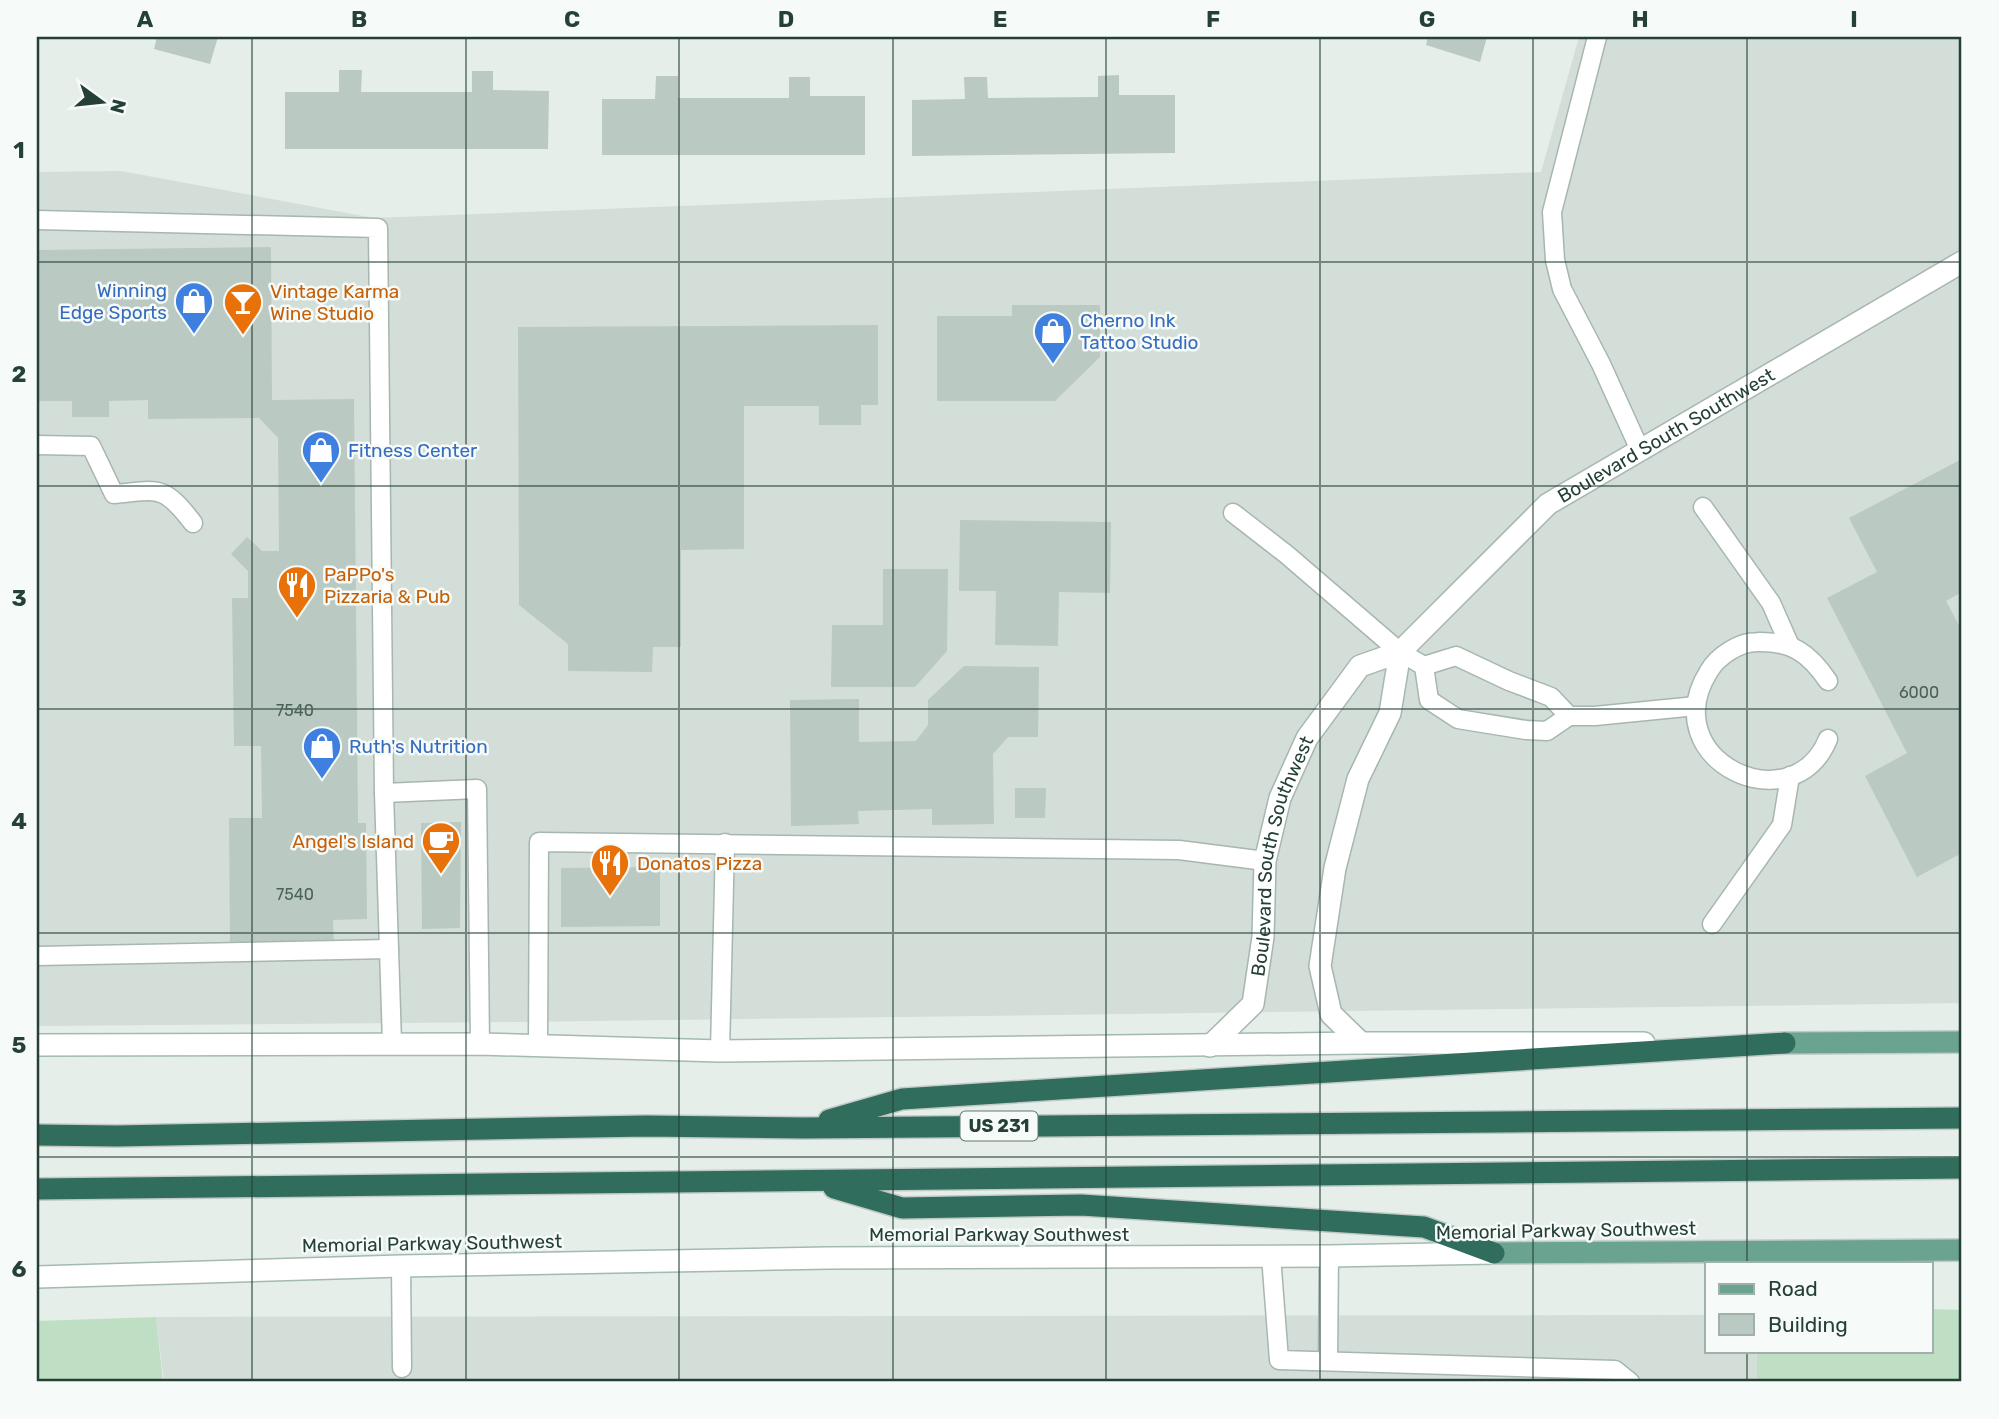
<svg xmlns="http://www.w3.org/2000/svg" width="1999" height="1419" font-family="Rubik,sans-serif">
  <rect width="100%" height="100%" fill="#e5eee9"/>
  <g fill="#d3ded8">
    <path d="M1579 37H1962V1003L517 1022 37 1026V172L121 171 374 218 1541 172Z"/>
    <path d="M1707 1315V1351H1757V1382H164L156 1317Z"/>
  </g>
  <g fill="#bfdfc5">
    <path d="M1931 1309 1962 1310V1382H1757V1351H1931Z"/>
    <path d="M156 1317 163 1382H37V1321Z"/>
  </g>
  <g fill="#bac9c2">
    <path d="M157 37H218L210 64 154 49Z"/>
    <path d="M1428 37H1487L1480 62 1426 45Z"/>
    <path d="M339 70H362L361 92H472V71H493V90L549 91 548 149H285V92H339Z"/>
    <path d="M1119 75V95H1175V153L912 156V100L965 99 964 77H987L988 98 1098 97V76Z"/>
    <path d="M656 76H678V98H789V77H810V96H865V155H602V99H655Z"/>
    <path d="M271 247 272 400 354 399 358 823H366L367 919 333 920 334 946 230 947 229 818H262L261 746H234L232 598H248V571L231 554 247 537 262 551H279L278 438 259 418 148 419V400L109 401V417H72V401H37V250Z"/>
    <path d="M1012 305H1100V357L1055 401H937V316H1012Z"/>
    <path d="M878 325V405H861V425H819V406H744V549L681 550V647H653L652 672 568 671V644L519 605 518 327Z"/>
    <path d="M1962 459V592L1946 601 1962 631V853L1917 877 1865 776 1907 753 1827 598 1877 572 1849 518Z"/>
    <path d="M960 520 1111 522 1110 593 1059 592 1058 646 995 645 996 591H959Z"/>
    <path d="M883 569H948L947 651 915 687H831L832 625H883Z"/>
    <path d="M964 666 1039 667 1038 737H1008L993 754 994 824 932 825V809L858 811 859 824 791 826 790 700 859 699V742L916 741 928 725V700Z"/>
    <path d="M1015 788H1046L1045 818H1015Z"/>
    <path d="M461 822 460 928 422 929 421 823Z"/>
    <path d="M660 867V926L561 927V868Z"/>
  </g>
  <g fill="none" stroke-linecap="round" stroke-linejoin="round">
    <g stroke="#a7b6b0" stroke-width="21">
      <g id="lane">
        <path d="M1597 37 1552 212 1555 260 1562 289 1601 364 1640 450"/>
        <path d="M37 220 378 228 384 793 389 949"/>
        <path d="M37 445 91 446 114 494C159 490 163 484 193 523"/>
        <path d="M1703 507 1771 603 1790 646"/>
        <path d="M1233 513 1286 554 1400 652 1424 666 1456 656 1509 681 1551 697 1569 716"/>
        <path d="M1424 666 1429 700 1458 719 1526 730 1547 731 1569 716H1595L1696 706"/>
        <path d="M1828 739C1792 826 1653 760 1709 671 1718 656 1739 642 1757 642 1792 641 1809 653 1828 681"/>
        <path d="M384 793 477 789 480 1044"/>
        <path d="M1712 924 1782 825 1790 776"/>
        <path d="M37 956 389 949 392 1043"/>
        <path d="M538 1046 539 842 1179 850 1265 861"/>
        <path d="M720 1051 725 843"/>
        <path d="M1271 1256 1279 1360 1615 1370 1630 1382"/>
        <path d="M401 1266 402 1368"/>
        <path d="M1328 1361 1329 1256"/>
      </g>
    </g>
    <g stroke="#a7b6b0" stroke-width="24">
      <g id="street">
        <path d="M1361 1043 1331 1014 1320 966 1335 868 1358 779 1390 713 1400 652"/>
        <path id="s1" d="M1210 1046 1253 1004 1263 937 1265 861 1280 798 1307 738 1360 666 1400 652 1548 504 1962 262"/>
      </g>
    </g>
    <g stroke="#a3bab0" stroke-width="24">
      <g id="secondary">
        <path d="M37 1045 480 1044 720 1051 1361 1043H1644"/>
        <path d="M37 1277 401 1266 828 1258 1329 1256 1494 1253"/>
      </g>
    </g>
    <g stroke="#c2cac7" stroke-width="24">
      <g id="primary">
        <path d="M1785 1043 1962 1042"/>
        <path d="M1494 1253 1962 1250"/>
      </g>
    </g>
    <g stroke="#c2cac7" stroke-width="24">
      <g id="highway">
        <path d="M829 1120 902 1099 1785 1043"/>
        <path d="M37 1135 117 1136 646 1126 805 1128 1962 1118"/>
        <path d="M834 1188 902 1208 1081 1205 1424 1227 1494 1253"/>
        <path d="M37 1189 1962 1168"/>
      </g>
    </g>
    <use href="#lane" stroke="#fff" stroke-width="18"/>
    <use href="#street" stroke="#fff" stroke-width="21"/>
    <use href="#secondary" stroke="#fff" stroke-width="21"/>
    <use href="#primary" stroke="#6aa390" stroke-width="21"/>
    <use href="#highway" stroke="#306d5c" stroke-width="21"/>
  </g>
  <path fill="none" stroke="#244037" stroke-width="2" stroke-opacity="0.55" d="M252 37V1382M466 37V1382M679 37V1382M893 37V1382M1106 37V1382M1320 37V1382M1533 37V1382M1747 37V1263M37 262H1962M37 486H1962M37 709H1962M37 933H1962M37 1157H1962M1747 1351V1382"/>
  <defs>
    <g id="shop-pin" transform="scale(2.0125)"><path d="M0 17L-7.5 6A9.5 9.5 0 1 1 7.5 6Z" fill="#3f7fe0" stroke="#f6faf8"/><path d="M-5-2.5h2.3a2.7 3.5 0 0 1 5.4 0H5L5.5 6h-11ZM-1.5-2.5h3a1.5 2.3 0 0 0-3 0Z" fill="#fff"/></g>
    <g id="bar-pin" transform="scale(2.0125)"><path d="M0 17L-7.5 6A9.5 9.5 0 1 1 7.5 6Z" fill="#e8710a" stroke="#f6faf8"/><path d="M-6-5H6L.8 .8V4.5H3.5V6h-7V4.5H-.8V.8Z" fill="#fff"/></g>
    <g id="restaurant-pin" transform="scale(2.0125)"><path d="M0 17L-7.5 6A9.5 9.5 0 1 1 7.5 6Z" fill="#e8710a" stroke="#f6faf8"/><path d="M-5-6h1v4h1v-4h1v4h1v-4h1v5L-1.5 .5V6h-2V.5L-5-1ZM5-6V6H3V1.5H1.5Q1.5-4 5-6Z" fill="#fff"/></g>
    <g id="cafe-pin" transform="scale(2.0125)"><path d="M0 17L-7.5 6A9.5 9.5 0 1 1 7.5 6Z" fill="#e8710a" stroke="#f6faf8"/><path d="M-5.5-4.5H6V0H3Q3 3.5 0 3.5H-2.5Q-5.5 3.5-5.5 0ZM3-3.2v2h1.7v-2ZM-6 4.5H4V6H-6Z" fill="#fff"/></g>
  </defs>
  <g fill-rule="evenodd">
    <use href="#shop-pin" x="194" y="301"/>
    <use href="#bar-pin" x="243" y="302"/>
    <use href="#shop-pin" x="1053" y="331"/>
    <use href="#shop-pin" x="321" y="450"/>
    <use href="#restaurant-pin" x="297" y="585"/>
    <use href="#shop-pin" x="322" y="746"/>
    <use href="#cafe-pin" x="441" y="841"/>
    <use href="#restaurant-pin" x="610" y="863"/>
  </g>
  <g text-anchor="middle" stroke-width="5" stroke-linejoin="round" paint-order="stroke">
    <g font-size="16" fill="#4a625a">
      <text x="1919" y="698">6000</text>
      <text x="295" y="716">7540</text>
      <text x="295" y="900">7540</text>
    </g>
    <rect fill="#f6faf8" stroke="#637871" stroke-width="2" x="960.5" y="1111.5" width="77" height="29" rx="5"/>
    <g font-size="18" font-weight="bold" fill="#244037">
      <text x="999" y="1132">US 231</text>
    </g>
    <g font-size="19" fill="#366cbe" stroke="#f6faf8" text-anchor="start">
      <text x="167" y="297" text-anchor="end">Winning<tspan x="167" dy="22">Edge Sports</tspan></text>
      <text x="1080" y="327">Cherno Ink<tspan x="1080" dy="22">Tattoo Studio</tspan></text>
      <text x="348" y="457">Fitness Center</text>
      <text x="349" y="753">Ruth's Nutrition</text>
    </g>
    <g font-size="19" fill="#c56008" stroke="#f6faf8" text-anchor="start">
      <text x="270" y="298">Vintage Karma<tspan x="270" dy="22">Wine Studio</tspan></text>
      <text x="324" y="581">PaPPo's<tspan x="324" dy="22">Pizzaria &amp; Pub</tspan></text>
      <text x="414" y="848" text-anchor="end">Angel's Island</text>
      <text x="637" y="870">Donatos Pizza</text>
    </g>
    <g font-size="19" fill="#244037" stroke="#f6faf8">
      <text dy="7" stroke="none"><textPath href="#s1" startOffset="812">Boulevard South Southwest</textPath></text>
      <text dy="7" stroke="none"><textPath href="#s1" startOffset="212">Boulevard South Southwest</textPath></text>
      <text transform="translate(1566 1230) rotate(-1)" y="7">Memorial Parkway Southwest</text>
      <text x="999" y="1241">Memorial Parkway Southwest</text>
      <text transform="translate(432 1243) rotate(-1)" y="7">Memorial Parkway Southwest</text>
    </g>
  </g>
  <rect width="1999" height="1419" fill="none" stroke="#f6faf8" stroke-width="77"/>
  <rect x="1705" y="1262" width="228" height="91" fill="#f6faf8" stroke="#a2b0ab" stroke-width="2"/>
  <rect x="1719" y="1284" width="35" height="10" fill="#6aa390" stroke="#a2b0ab" stroke-width="2"/>
  <text x="1768" y="1296" font-size="21" fill="#244037">Road</text>
  <rect x="1719" y="1314" width="35" height="21" fill="#bac9c2" stroke="#a2b0ab" stroke-width="2"/>
  <text x="1768" y="1332" font-size="21" fill="#244037">Building</text>
  <g transform="translate(102 102) rotate(105)" stroke="#f6faf8" stroke-width="5" paint-order="stroke">
  <path d="M0-5L12 26L0 18L-12 26Z" fill="#244037"/>
  <text y="-10" font-size="19" font-weight="bold" text-anchor="middle" fill="#244037">N</text>
  </g>
  <rect x="38" y="38" width="1922" height="1342" fill="none" stroke="#244037" stroke-width="2.5"/>
  <g font-size="23" text-anchor="middle" font-weight="bold" fill="#244037">
    <text x="145" y="27">A</text>
    <text x="359" y="27">B</text>
    <text x="572" y="27">C</text>
    <text x="786" y="27">D</text>
    <text x="1000" y="27">E</text>
    <text x="1213" y="27">F</text>
    <text x="1427" y="27">G</text>
    <text x="1640" y="27">H</text>
    <text x="1854" y="27">I</text>
    <text x="19" y="158">1</text>
    <text x="19" y="382">2</text>
    <text x="19" y="606">3</text>
    <text x="19" y="829">4</text>
    <text x="19" y="1053">5</text>
    <text x="19" y="1277">6</text>
  </g>
</svg>
